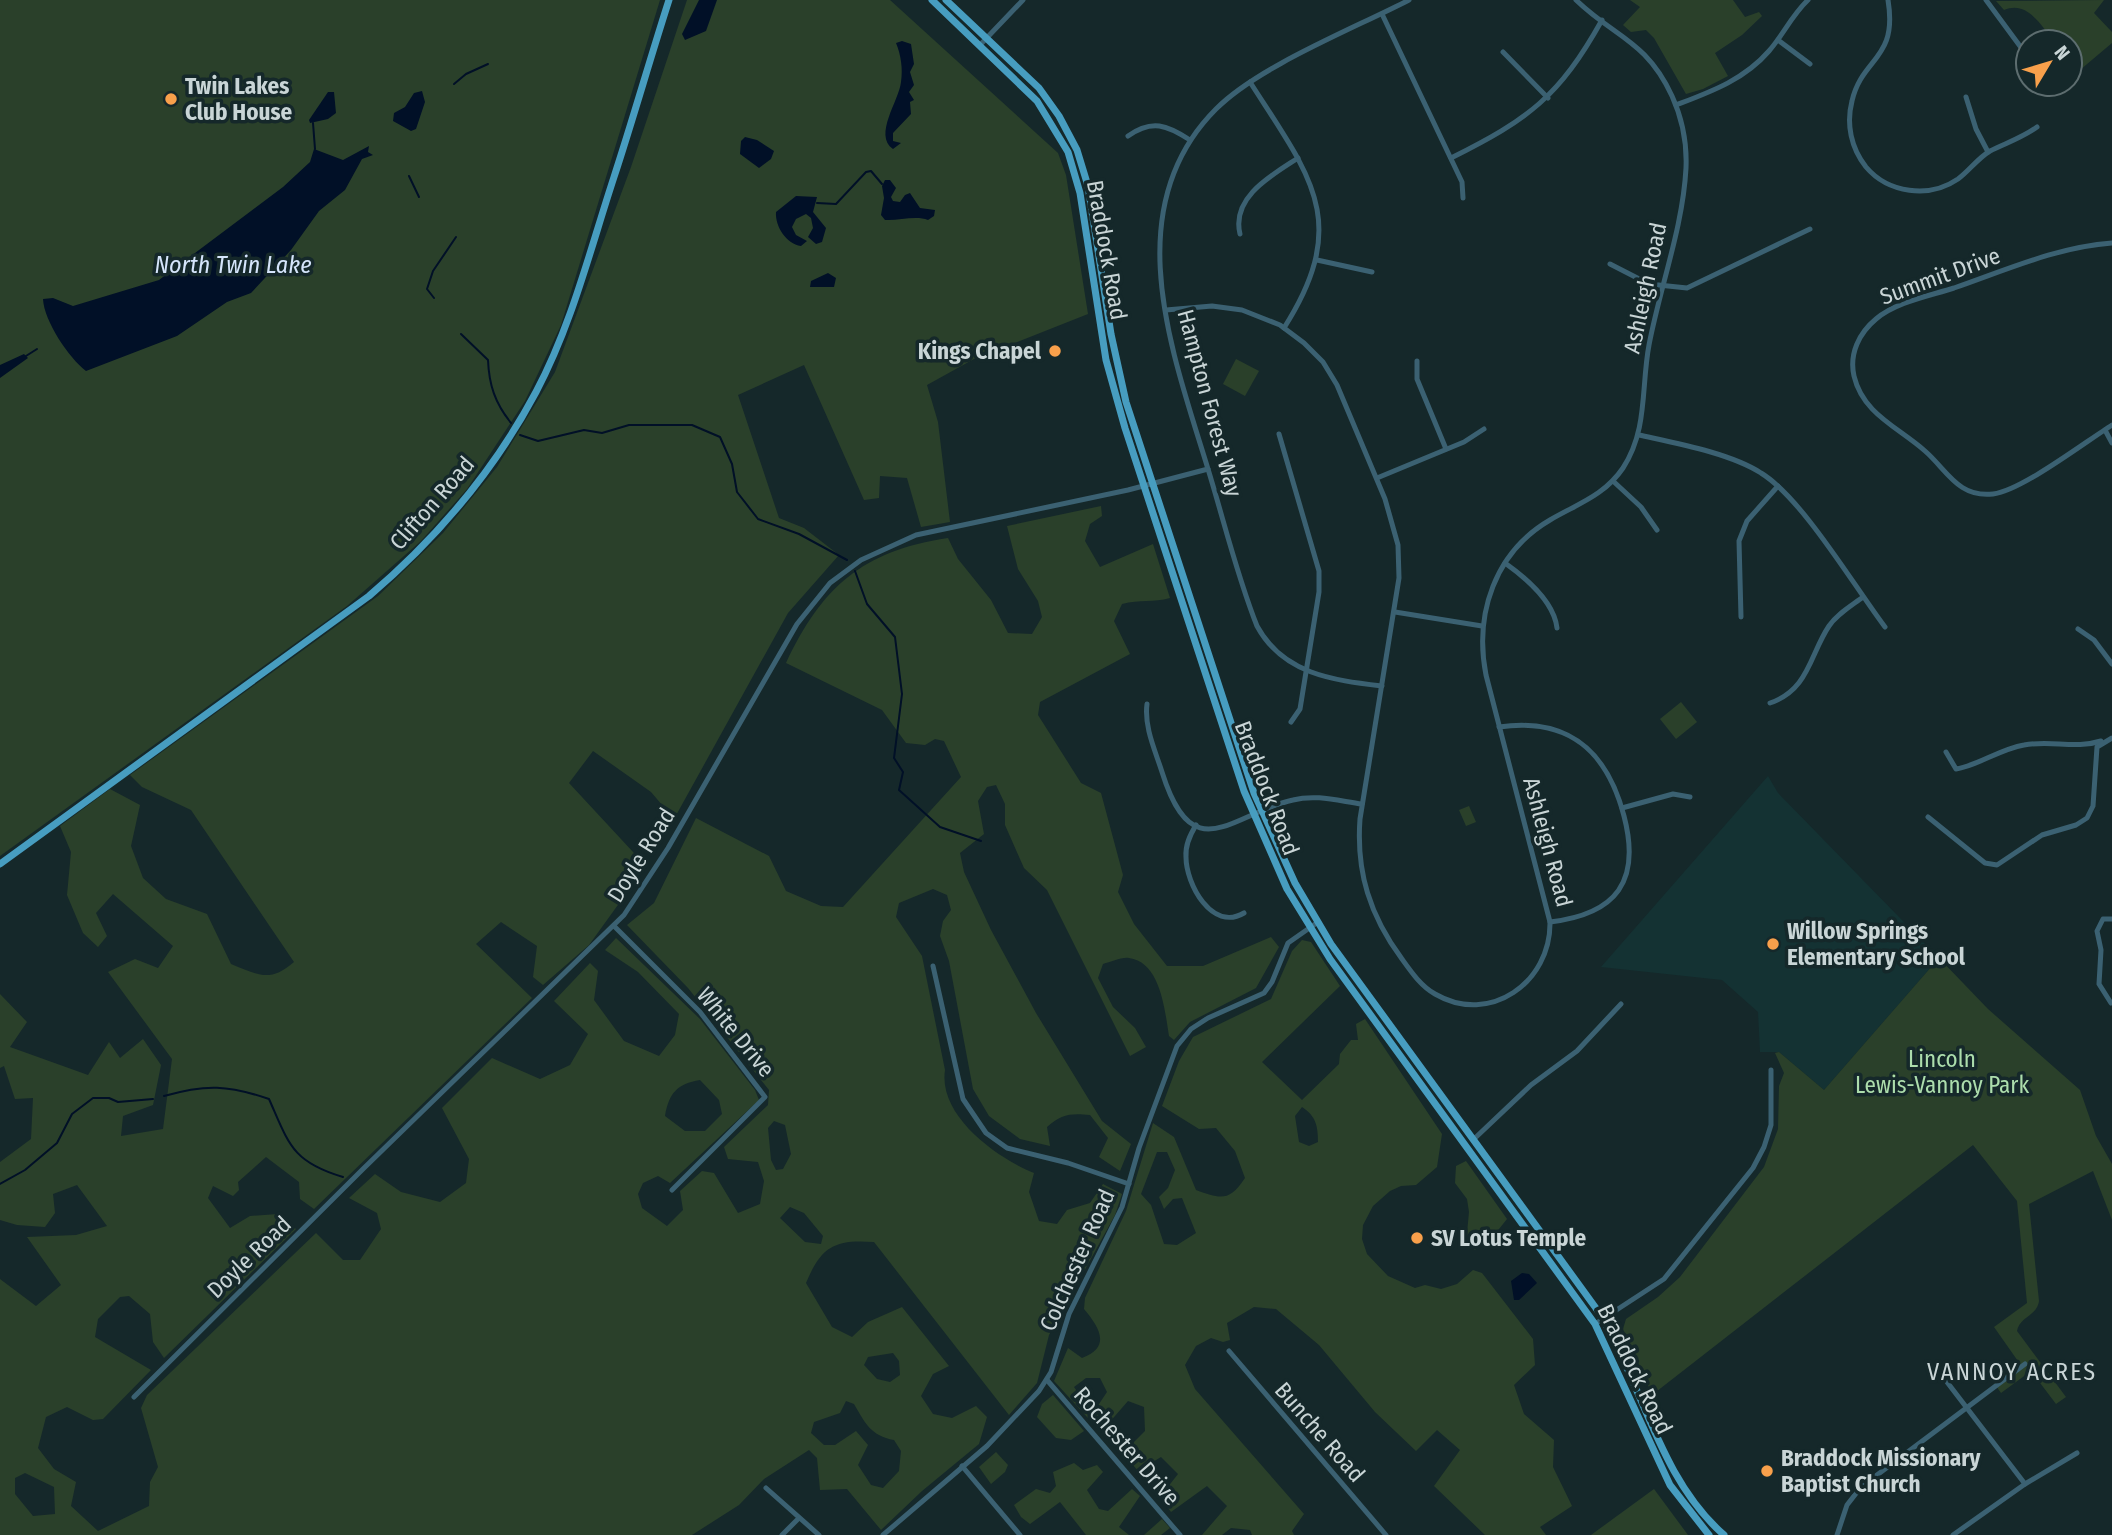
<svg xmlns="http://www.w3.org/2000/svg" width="2112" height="1535" font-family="'Fira Sans Condensed',sans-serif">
  <rect width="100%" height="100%" fill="#15282a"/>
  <path fill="#143233" d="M1768 776 1778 793 1939 958 1824 1090 1779 1052H1760L1758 1012 1722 980 1601 967Z"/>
  <g fill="#2a402a" fill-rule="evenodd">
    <path d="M0 0H660L561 325 525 401 467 489 421 541 347 606 0 856Z"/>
    <path d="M687 0H890L1058 153 1066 175 1088 314 974 359 927 385 938 422 950 522 921 527 907 478 880 476 879 498 864 500 804 365 738 395 779 518 804 528 839 555 788 613 674 819 651 792 593 751 569 783 646 866 589 945 543 985 533 977 537 946 501 922 476 944 532 998 314 1209 300 1199 299 1182 266 1157 238 1182 239 1190 233 1196 213 1186 208 1198 230 1228 250 1216 278 1214 296 1229 164 1358 153 1342 150 1314 129 1296 120 1297 98 1319 95 1337 151 1370 103 1419 93 1420 67 1407 46 1417 38 1448 54 1469 76 1482 71 1506 98 1531 149 1506 150 1482 158 1467 141 1408 147 1395 316 1233 343 1260H360L381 1229 377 1213 349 1198 375 1174 401 1192 440 1202 466 1183 469 1159 442 1108 492 1058 540 1079 570 1065 588 1034 554 1001 590 963 598 971 594 1000 624 1041 659 1056 675 1035 679 1014 638 972 605 950 616 938 700 1019 755 1090 759 1100 670 1183 658 1176 643 1183 638 1194 642 1208 667 1226 683 1210 680 1191 702 1171 714 1173 738 1213 760 1204 764 1181 758 1162 728 1159 724 1147 768 1105 769 1090 688 988 627 925 654 903 696 818 769 856 786 891 821 906 843 907 961 777 944 741 935 739 925 745 906 743 882 710 786 663C822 587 862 551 948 538L958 559 991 600 1008 633 1032 634 1042 617 1038 601 1018 569 1007 526 1101 506 1102 516 1090 524 1085 541 1100 567 1153 544 1170 598C1153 603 1140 599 1122 604L1114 621 1130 654 1040 702 1038 715 1081 783 1101 793 1123 875 1118 892 1134 924 1167 966H1203L1271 937 1279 947 1256 988 1190 1022 1174 1040 1169 1036C1165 1012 1161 962 1129 958 1121 957 1111 962 1103 964L1098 978 1113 1007 1135 1028 1146 1047 1130 1056 1047 890 1024 868 1005 825V804L996 785 987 787 978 801 984 834 960 853 964 872 991 930 1036 1013 1102 1121 1131 1144 1120 1171 1099 1157 1108 1138 1090 1115C1071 1113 1061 1114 1047 1127L1050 1146 1020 1139 989 1116 973 1089 949 961 940 936 943 921 951 910 947 895 933 889 899 903 896 917 922 956 945 1070C938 1116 997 1158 1034 1173L1029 1192 1039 1221 1057 1224 1067 1210 1090 1203 1103 1184 1122 1194 1115 1215 1049 1335 1037 1383 1009 1415 874 1242C834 1239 821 1247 806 1283L832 1327 852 1337 868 1322 902 1307 949 1366 933 1374 921 1396 933 1414 952 1418 976 1406 987 1417 979 1444 922 1491 881 1530 847 1489 820 1490 817 1458 809 1450 764 1479 739 1505 692 1535H0V1279L36 1306 61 1285 27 1237 76 1235 107 1226 77 1185 53 1194 55 1213 45 1227 17 1225 0 1220V1162L31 1139 33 1098 15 1099 4 1066 0 1068V994L27 1022 10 1047 88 1075 109 1042 120 1058 143 1039 161 1065 153 1105 123 1116 121 1136 163 1129 172 1059 108 972 135 959 158 968 173 946 113 894 96 913 107 936 98 947 83 933 67 895 71 852 60 826 110 789 140 805 131 846 143 878 166 899 207 914 231 964C258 975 270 983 294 962L191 810 142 787 130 775 378 596 443 533 497 467 555 372 631 167ZM700 1080 719 1100 722 1114 705 1131H685L665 1116C669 1093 677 1084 700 1080ZM774 1121 785 1125 791 1154 783 1169 776 1170 771 1160 768 1128ZM790 1207 804 1213 823 1236 821 1244 805 1242 780 1218ZM893 1353 899 1361 900 1375 890 1382 877 1379 864 1365 868 1357ZM846 1401 854 1404C865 1423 871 1436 894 1440L901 1451 899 1471 883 1488 871 1485 858 1465 868 1445 856 1431 835 1445H824L811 1433 814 1422 840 1413ZM25 1473 54 1487 55 1514 33 1516 15 1494V1478Z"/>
    <path d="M1630 0H1733L1745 17 1759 12 1762 16 1742 35 1715 53 1728 76 1703 89 1686 94 1654 38 1646 30 1631 32 1623 25 1640 7Z"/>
    <path d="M2104 0 2094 13 2112 32V43L2080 70 2070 59V42H2055C2041 26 2028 0 2004 10L1996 1Z"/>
    <path d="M1236 359 1259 371 1245 396 1223 384Z"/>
    <path d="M1681 702 1697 722 1676 739 1660 719Z"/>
    <path d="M1469 806 1476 822 1466 826 1459 810Z"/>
    <path d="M1302 940 1311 942 1340 986 1262 1062 1302 1100 1339 1064 1340 1054 1351 1040H1358L1356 1024 1365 1019 1442 1134 1437 1167 1416 1185 1401 1186 1390 1191 1373 1206 1363 1225 1362 1239 1367 1254 1388 1276 1415 1288 1425 1285 1441 1289 1457 1284 1473 1270 1482 1273 1533 1339 1535 1365 1514 1385 1524 1414 1554 1440 1553 1467 1572 1506 1540 1527 1546 1535H1485L1434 1486 1460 1450 1437 1430 1416 1451 1375 1412 1319 1345 1276 1309 1254 1307 1227 1323 1230 1340 1223 1342 1211 1338 1196 1346 1185 1365 1195 1389 1304 1514 1292 1531 1294 1535H1252L1250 1530 1231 1528 1222 1535H1202L1227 1506 1207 1486 1171 1512 1160 1497 1178 1474 1161 1457 1138 1471 1123 1453 1145 1431 1144 1407 1128 1401 1108 1424 1098 1429 1054 1381 1068 1348 1082 1358C1112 1347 1099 1327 1084 1309L1085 1298 1126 1211 1153 1123 1174 1137 1196 1190C1221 1199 1229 1202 1245 1178L1235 1151 1216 1128 1199 1129 1162 1106 1179 1061 1193 1037 1271 999 1292 951ZM1302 1107C1316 1116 1318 1126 1318 1142L1309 1146 1299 1142 1295 1116ZM1157 1152H1167L1175 1170 1168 1188 1159 1197 1164 1209 1173 1199 1182 1198 1196 1233 1177 1245 1164 1244 1151 1205 1141 1194ZM1086 1378H1100L1107 1392 1097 1407 1086 1404 1074 1387Z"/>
    <path d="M1939 958 1988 1009 2080 1090 2096 1136 2112 1164V1220L2093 1171 2029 1204 2039 1301C2037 1316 2019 1317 2017 1331L2066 1397 2056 1404 2031 1371 2001 1393 1994 1383 2020 1364 1994 1327 2027 1303 2017 1201 1973 1145 1652 1395 1623 1329 1626 1319 1658 1297 1680 1277 1764 1167 1778 1129 1779 1086 1784 1073 1775 1053 1779 1052 1824 1090Z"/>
    <path d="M1466 1161 1507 1219 1491 1239 1475 1250 1466 1244 1469 1212 1467 1199 1455 1183 1456 1166Z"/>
    <path d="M1053 1395 1084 1431 1071 1440 1056 1438 1037 1417 1042 1404Z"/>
    <path d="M996 1452 1008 1465 1005 1472 991 1484 979 1467Z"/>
    <path d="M1074 1463 1083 1470 1097 1465 1103 1472 1087 1490 1099 1509 1108 1511 1132 1489 1140 1496 1119 1527 1129 1535H1086L1060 1502 1030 1524 1021 1517 1014 1505 1036 1489 1050 1493 1056 1486 1053 1472Z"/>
    <path d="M1654 1489 1688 1535H1591Z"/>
    <path d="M1162 1519 1170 1528 1161 1535H1144Z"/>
  </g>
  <g fill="#011027">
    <path d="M699 0H717L706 31 685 40 682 34Z"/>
    <path d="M902 41 911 44 914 64 910 72 914 85 909 92 914 100 910 102 911 114 893 133V141L901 143 893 149C873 135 899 101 901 82 903 69 901 55 896 43Z"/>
    <path d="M422 91 425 102 416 129 411 131 393 121 394 113 405 107 414 93Z"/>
    <path d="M328 92H334L336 113 328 119 310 123 309 120Z"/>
    <path d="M745 137 757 140 774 151 771 159 759 168 740 154 741 141Z"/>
    <path d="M369 146 368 152 373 155 362 159 345 190 319 211 291 250 251 293 227 302 177 336 86 371C69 358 44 321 43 299L53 298 73 306 159 280 283 187 310 162 314 149 343 160Z"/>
    <path d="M885 180H890L896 188 891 197 893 201 900 202 905 195 910 193 920 208 935 210 934 216 928 220C916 215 898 221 885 220L881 215 884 198 882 186Z"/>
    <path d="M796 196 817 197 813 212 826 228 822 242 816 244 808 237 813 228 811 218 806 214 796 219 792 227 796 235 807 241 801 246C786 244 775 226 776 212Z"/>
    <path d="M828 273 836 278 834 287H810L811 281Z"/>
    <path d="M24 354 28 358 0 378V365Z"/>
    <path d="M1522 1273 1529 1274 1537 1283 1519 1300H1514L1511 1281Z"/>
  </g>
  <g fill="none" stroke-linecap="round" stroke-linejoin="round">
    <g stroke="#011027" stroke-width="2">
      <path d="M454 84 466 74 488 64"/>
      <path d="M313 123 315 149"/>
      <path d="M409 176 419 197"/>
      <path d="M817 203 836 204 866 172 871 171 882 184"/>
      <path d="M434 298 427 289 433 271 456 237"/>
      <path d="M461 334 488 360C489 385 495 403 511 423"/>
      <path d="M26 356 37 349"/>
      <path d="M520 435 538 441 584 430 602 433 629 425H692L720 437 732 464 737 492 758 519 799 534 847 560"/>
      <path d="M855 571 867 604 895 637 902 694 894 758 903 772 899 790 940 827 981 841"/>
      <path d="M164 1096C206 1084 228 1085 269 1099 289 1144 292 1162 343 1177"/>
      <path d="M0 1184 25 1170 57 1143 72 1114 93 1098H109L118 1102 153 1099"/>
    </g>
    <g stroke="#3b6172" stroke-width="5">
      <path d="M1888 0C1898 60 1862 57 1852 101 1846 124 1851 148 1866 167 1888 193 1929 199 1958 179 1969 171 1978 158 1990 151 2006 143 2022 138 2037 127"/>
      <path d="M1986 0 2028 57"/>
      <path d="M1382 14 1462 182 1463 198"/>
      <path d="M1778 40 1810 64"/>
      <path d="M980 45 1023 0"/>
      <path d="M1503 52 1548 98"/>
      <path d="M1250 82C1310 176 1352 221 1284 328"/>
      <path d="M1966 97 1976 129 1988 152"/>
      <path d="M1676 105C1710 92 1744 80 1769 51 1783 35 1792 15 1808 0"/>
      <path d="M1128 136C1152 119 1167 125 1190 140"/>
      <path d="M1451 158C1529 119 1559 97 1602 20"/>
      <path d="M1240 234C1231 197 1272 175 1298 158"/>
      <path d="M2112 243C2057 247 2006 270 1954 288 1929 296 1896 302 1876 319 1859 333 1849 354 1854 376 1863 414 1898 427 1925 451 1947 470 1958 498 1993 494 2021 491 2085 442 2112 425"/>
      <path d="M1317 260 1372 272"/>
      <path d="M1610 264 1649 284 1687 288 1810 229"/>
      <path d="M1166 310 1212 306 1242 310 1280 325 1304 343 1323 362 1337 385 1385 499 1398 545 1399 578 1360 819C1356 872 1370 916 1402 959 1412 973 1421 986 1435 994 1490 1026 1551 982 1550 922L1486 675C1474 614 1495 552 1550 520 1577 504 1604 496 1623 468 1648 430 1641 387 1649 345 1660 287 1683 227 1686 168 1687 144 1682 118 1672 96 1646 40 1614 37 1576 0"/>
      <path d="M1417 361V379L1446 449"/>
      <path d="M2105 430 2112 443"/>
      <path d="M1279 434 1319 571V592L1300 709 1291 722"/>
      <path d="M1639 435C1675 443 1730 453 1761 473 1802 498 1854 586 1885 627"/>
      <path d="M1377 478 1464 442 1484 429"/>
      <path d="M1613 481 1641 507 1657 530"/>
      <path d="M1505 563C1526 578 1554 602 1557 628"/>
      <path d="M1395 612 1482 626"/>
      <path d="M1741 617 1739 541 1747 521 1778 486"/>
      <path d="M2078 629 2094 640 2112 664"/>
      <path d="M1382 686C1332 680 1283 674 1257 626 1237 576 1224 521 1208 469 1173 354 1116 209 1216 109 1259 66 1353 29 1409 0"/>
      <path d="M1770 703C1809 690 1810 654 1829 626 1837 614 1851 606 1863 597"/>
      <path d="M1147 704C1144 727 1155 750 1162 772 1193 871 1231 814 1293 800 1316 794 1339 801 1362 804"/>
      <path d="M1499 727C1569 717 1607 751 1624 816 1641 881 1617 914 1550 922"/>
      <path d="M1946 752 1956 769C1977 766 2000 749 2024 745 2050 740 2076 749 2101 741"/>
      <path d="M1622 808 1673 794 1690 797"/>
      <path d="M1928 817 1985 863 1997 865 2042 835 2076 825 2087 818 2093 806 2097 747 2112 738"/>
      <path d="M1196 825C1190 835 1185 845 1186 857 1186 884 1212 932 1244 913"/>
      <path d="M614 926 700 1012 765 1097 672 1190"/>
      <path d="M933 966 963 1099 986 1133 1007 1148 1068 1163 1129 1184"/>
      <path d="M2111 1003 2099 984 2101 950 2097 931 2103 919H2112"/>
      <path d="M1474 1139 1531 1085 1577 1051 1621 1004"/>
      <path d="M1595 1324 1664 1279 1753 1168 1764 1147 1771 1125V1070"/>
      <path d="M1229 1351 1386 1535"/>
      <path d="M1047 1380 1180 1535"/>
      <path d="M1947 1382 2025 1484"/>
      <path d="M134 1397 363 1169 624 915 668 848 797 624 830 583 861 560 916 535 1128 490 1208 469"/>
      <path d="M962 1466 1020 1535"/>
      <path d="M766 1488 819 1535"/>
      <path d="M782 1535 799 1518"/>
      <path d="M883 1535 987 1446 1039 1391 1051 1372 1069 1314 1122 1207 1139 1148 1177 1046 1191 1029 1208 1018 1264 993 1272 982 1288 943 1318 922"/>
      <path d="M1837 1535 1847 1505 1861 1487 2025 1364"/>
      <path d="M1953 1535 2025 1484 2077 1453"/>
    </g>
    <g stroke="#479dc0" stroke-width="7">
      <path d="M932 0 1037 101 1068 152 1080 193 1106 360 1125 428 1244 791 1287 889 1330 959 1595 1324 1670 1485 1709 1535"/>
      <path d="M946 0 1039 88 1059 116 1077 150 1088 186 1111 334 1126 402 1254 793 1295 883 1331 944 1598 1311C1643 1384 1658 1477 1724 1535"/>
      <path d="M0 864 369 596C437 538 494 471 536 392 572 324 590 250 614 177 633 119 650 59 669 0"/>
    </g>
  </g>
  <g fill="#f8a04b" stroke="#15282a" stroke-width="2.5">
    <circle cx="171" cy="99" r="7"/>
    <circle cx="1055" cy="351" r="7"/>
    <circle cx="1773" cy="944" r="7"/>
    <circle cx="1417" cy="1238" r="7"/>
    <circle cx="1767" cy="1471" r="7"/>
  </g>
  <g text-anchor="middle" stroke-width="7" stroke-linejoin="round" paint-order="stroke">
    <g font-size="23" font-weight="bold" fill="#c9d5d6" stroke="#15282a" text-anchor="start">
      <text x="185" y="94">Twin Lakes<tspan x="185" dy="26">Club House</tspan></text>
      <text x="1041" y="359" text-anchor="end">Kings Chapel</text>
      <text x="1787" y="939">Willow Springs<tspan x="1787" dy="26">Elementary School</tspan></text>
      <text x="1431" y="1246">SV Lotus Temple</text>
      <text x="1781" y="1466">Braddock Missionary<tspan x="1781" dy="26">Baptist Church</tspan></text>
    </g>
    <g font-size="23" fill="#c9d5d6" stroke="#15282a">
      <text transform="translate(1107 250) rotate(80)" y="8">Braddock Road</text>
      <text transform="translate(1940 276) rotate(-20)" y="8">Summit Drive</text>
      <text transform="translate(1645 288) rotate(-78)" y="8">Ashleigh Road</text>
      <text transform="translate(1210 403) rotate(75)" y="8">Hampton Forest Way</text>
      <text transform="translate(432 503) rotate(-49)" y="8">Clifton Road</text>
      <text transform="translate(1267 788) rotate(69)" y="8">Braddock Road</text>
      <text transform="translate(1548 842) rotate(75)" y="8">Ashleigh Road</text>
      <text transform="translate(641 855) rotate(-58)" y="8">Doyle Road</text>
      <text transform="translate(736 1032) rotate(51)" y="8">White Drive</text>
      <text transform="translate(249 1257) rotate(-44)" y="8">Doyle Road</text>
      <text transform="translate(1077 1260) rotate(-66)" y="8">Colchester Road</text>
      <text transform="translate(1635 1369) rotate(64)" y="8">Braddock Road</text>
      <text transform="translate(1320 1432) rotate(49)" y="8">Bunche Road</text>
      <text transform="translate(1127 1446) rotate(49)" y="8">Rochester Drive</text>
    </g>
    <g font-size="23" fill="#acddac" stroke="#15282a">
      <text x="1942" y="1067">Lincoln<tspan x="1942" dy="26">Lewis-Vannoy Park</tspan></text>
    </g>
    <g font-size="24" font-style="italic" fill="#d5e5fb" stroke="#15282a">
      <text x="233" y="273">North Twin Lake</text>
    </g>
    <g font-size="24" letter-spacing="2" fill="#c9d5d6" stroke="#15282a">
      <text x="2012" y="1380">VANNOY ACRES</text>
    </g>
  </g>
  <g transform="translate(2049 63) rotate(52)"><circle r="33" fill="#15282a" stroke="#5d6d6f" stroke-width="2"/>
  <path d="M0-5L12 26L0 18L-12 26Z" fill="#f8a04b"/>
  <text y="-10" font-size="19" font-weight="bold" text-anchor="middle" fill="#c9d5d6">N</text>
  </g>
</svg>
